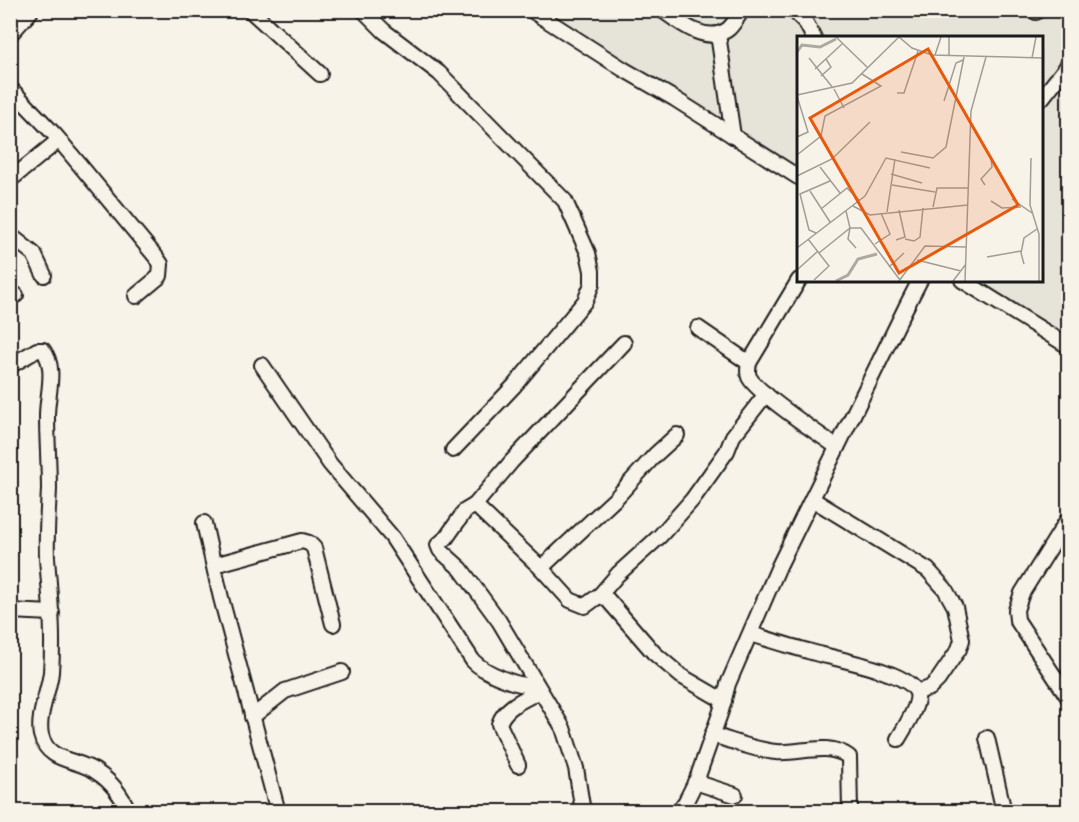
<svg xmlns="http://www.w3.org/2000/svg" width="1079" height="822" font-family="Mali,sans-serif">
  <rect width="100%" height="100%" fill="#f7f3e8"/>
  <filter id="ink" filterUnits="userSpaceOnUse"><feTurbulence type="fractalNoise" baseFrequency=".0167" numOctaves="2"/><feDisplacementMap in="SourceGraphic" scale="12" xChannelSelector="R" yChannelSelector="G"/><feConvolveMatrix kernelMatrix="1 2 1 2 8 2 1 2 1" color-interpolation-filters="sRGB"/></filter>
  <g filter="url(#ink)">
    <path fill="#e6e3d9" d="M538 11H1068V337L977 281 1042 280V38H798V171Z"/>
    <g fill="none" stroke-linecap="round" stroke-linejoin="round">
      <g stroke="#1c1c1c" stroke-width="18">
        <g id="minor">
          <path d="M250 10 320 74"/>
          <path d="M363 10 384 31 439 73 565 201 588 253 592 271V284L585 301 514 386 453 450"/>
          <path d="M531 10 623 69 675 99 798 177"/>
          <path d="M662 10C680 23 706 44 727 30 733 26 738 16 742 10"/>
          <path d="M793 10 806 23 814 38"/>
          <path d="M1036 12 1037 10"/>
          <path d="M718 34 733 136"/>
          <path d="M10 88 55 135 156 257 161 264 160 276 136 296"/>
          <path d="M1042 98 1068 65"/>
          <path d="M10 180 59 140"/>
          <path d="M10 235 34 254 44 275"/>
          <path d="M799 280 749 363C748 368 747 372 749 377 757 393 819 434 837 447"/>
          <path d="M962 280 1068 346"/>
          <path d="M10 297 16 295"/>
          <path d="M698 328 749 363"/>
          <path d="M262 365 330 464 392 537 473 661C484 672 520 689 536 684"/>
          <path d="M10 366 37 350H43C57 368 47 394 47 416 47 440 49 465 49 489 48 512 46 535 47 558 50 597 54 633 51 672 49 692 37 715 41 735 48 764 79 758 98 773 113 783 122 796 129 812"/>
          <path d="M812 499 928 570 945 589 955 607 962 640 959 649 938 680 930 688 917 692"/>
          <path d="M475 505 541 568 570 600 585 606 600 595 618 574 660 536 692 500 727 451 733 436 766 394"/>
          <path d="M1068 519 1022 593 1016 610 1017 620 1068 697"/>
          <path d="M204 523 221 598 278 812"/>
          <path d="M214 565 302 541 309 543 314 548 333 624"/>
          <path d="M541 568 615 499 655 455 677 435"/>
          <path d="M600 595 608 600 654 653 681 676 724 701"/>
          <path d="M10 611 52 613"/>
          <path d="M751 634C770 640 789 646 808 651 829 658 910 671 917 693 920 704 904 729 898 739"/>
          <path d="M252 717 285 691 342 672"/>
          <path d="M712 735C733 741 754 750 776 752 801 754 827 741 849 757L850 812"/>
          <path d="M987 738 1004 812"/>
          <path d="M518 765 499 724C505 706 525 699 540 691"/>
          <path d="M695 782 735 795"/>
          <path d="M583 812 576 768 563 728 499 621 461 569 440 550 438 545 446 538 465 511 475 505 512 461 624 343"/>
          <path d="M678 812 686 801 697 779 721 711 728 684 779 566 906 307 920 280"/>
        </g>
      </g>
      <g stroke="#1c1c1c" stroke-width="24">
        <path id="highway" d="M10 30 28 10"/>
      </g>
      <use href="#minor" stroke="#f7f3e8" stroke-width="14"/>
      <use href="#highway" stroke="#f7f3e8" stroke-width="20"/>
    </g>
  </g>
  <g transform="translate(797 36)">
    <rect width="246" height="246" fill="#f7f3e8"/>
    <path fill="none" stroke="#aca9a2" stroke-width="3" d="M0 16 5 9 23 11 39 3M39 245 51 239 61 223 80 218"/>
    <path fill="none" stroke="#9f9d96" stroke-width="1.5" d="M39 1 70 31M102 1 115 12 135 19 246 22M152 1V20M138 19 144 1M12 22 36 52M235 22 239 1M18 33 45 8M24 40 34 31 29 23M37 53 47 72M100 57H107L121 15M0 59 55 47 102 1M0 60 11 96 0 101M147 65 159 27 166 24M104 116 136 122 149 111 167 21M0 119 24 100 28 80 84 50 65 38M234 122 233 169 242 198V245M23 131 43 157M94 138 125 147M0 140 35 123 73 86M95 149 138 156M188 149 184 143 195 131 194 121M13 155 33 186M215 163 235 177M194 165 205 172 224 171M56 170 73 179 171 169M136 171 140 152H172M24 173 50 152 63 165M49 175 53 192 51 203 59 212M90 176 98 123M19 197 12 194 3 158 33 145M11 203 32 230 17 244M108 203 117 205 123 201 126 172M99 204 108 201 102 174M78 208 93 198 84 177M0 212 68 160 89 122 133 132M22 217 53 192H64L103 244M190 221 224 215M120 224 164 235M227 228 224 217 227 202 240 193M92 231 107 217M0 234 21 215M102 245 128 210 169 211M156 245 169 228M168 245 174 75 189 21"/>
    <path fill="#e8590c" fill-opacity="0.15" stroke="#e8590c" stroke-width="3" d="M131 13 221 169 102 237 13 82Z"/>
    <rect width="246" height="246" fill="none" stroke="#1c1c1c" stroke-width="3"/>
  </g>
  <rect width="1079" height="822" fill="none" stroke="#f7f3e8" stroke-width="36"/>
  <rect x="18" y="18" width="1043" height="786" fill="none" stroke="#1c1c1c" stroke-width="2" filter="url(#ink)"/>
</svg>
